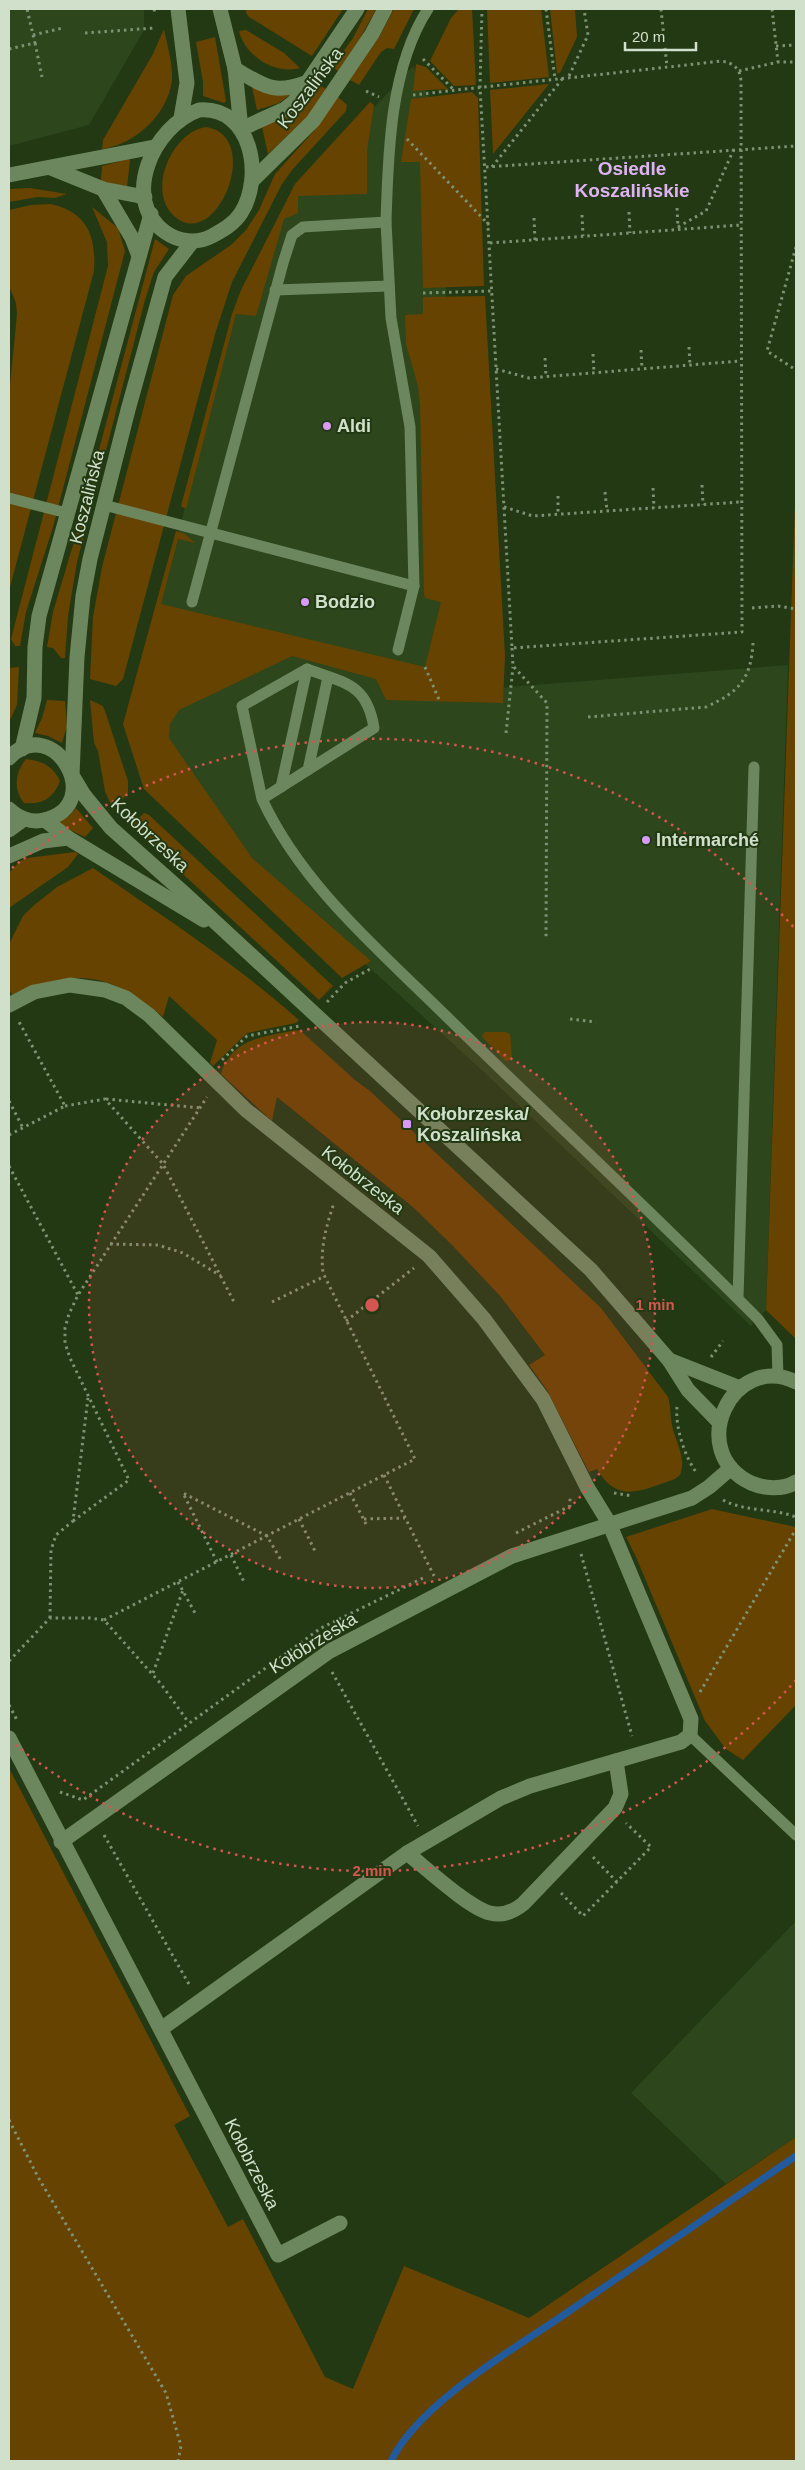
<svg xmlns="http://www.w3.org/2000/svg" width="805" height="2470" font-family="Helvetica,sans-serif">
  <rect width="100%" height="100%" fill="#223913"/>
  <g fill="#2d461b">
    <path d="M9 9H144V30L89 125 9 146Z"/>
    <path d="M413 66 441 121 458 691 788 665 766 1310 751 1326 485 1073 248 857 137 691 236 313 299 187Z"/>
    <path d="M796 1921V2137L726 2184 631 2093Z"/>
  </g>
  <g fill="#674300">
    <path d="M246 9H343L312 56 249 17 246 13Z"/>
    <path d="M368 9H376L358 42 338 71 332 67 353 38Z"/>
    <path d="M394 9H414L394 49 387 48 381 52 359 85 350 80 378 39Z"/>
    <path d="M459 9H472L476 85 454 86 430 61 451 18Z"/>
    <path d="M487 9H541L549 77 490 83Z"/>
    <path d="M550 9H575L577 37 560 73H557Z"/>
    <path d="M164 29C167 45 173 63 172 80 168 114 136 144 102 149L103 140 153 54Z"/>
    <path d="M246 30 284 53 300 68C275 75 245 56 239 31Z"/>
    <path d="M215 37 226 101 224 103 203 96V82L196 42Z"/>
    <path d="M416 64 426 67 448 89 413 91Z"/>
    <path d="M549 84 493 154 490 90Z"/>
    <path d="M319 85 326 89 307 117 268 154 262 127 295 112Z"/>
    <path d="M252 87 294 92 279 103 257 110Z"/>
    <path d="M472 92 478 98 484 286 423 288 420 162H401L411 99Z"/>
    <path d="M338 97 347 105 346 111 292 170 282 184 232 282 216 331 123 679 116 686 90 679 93 617 102 567 173 295 186 276 231 245 246 230 259 210 275 174 314 131Z"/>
    <path d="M370 102 374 105 367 151V194L298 196V213L284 219 256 316 236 314 186 509 181 506 232 314 241 290 295 184Z"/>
    <path d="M206 127C265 136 215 256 173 215 147 190 172 132 206 127Z"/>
    <path d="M128 159 130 160 127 188 101 181 102 166Z"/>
    <path d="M30 188 67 194 55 198 38 197 9 202V189Z"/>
    <path d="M51 204C88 213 96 236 94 271L9 591V396L17 314 16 303 9 286V210L31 205Z"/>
    <path d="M92 207 118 228 125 251 53 527 26 612 20 646H15L11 639 108 266 107 242Z"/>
    <path d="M155 239 169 249 154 272 145 300 77 562 68 616 65 658H61L53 648 47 647 53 612 79 525Z"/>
    <path d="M485 296 505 656 503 703 386 700 376 679 292 656 179 710 170 724 169 738 252 858 371 961 342 978 144 789 123 724 176 531 185 534 195 543 178 539 161 604 425 667 441 602 425 598 424 594 420 405 418 386 406 344 405 315 423 314V297Z"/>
    <path d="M796 475V1339L766 1310Z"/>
    <path d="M19 667 17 705 9 722V668Z"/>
    <path d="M47 700 65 701 67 726 62 743 48 736 35 733 42 718Z"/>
    <path d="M90 700 103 706 105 711 128 781V793L113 810 105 791 98 751 94 743Z"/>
    <path d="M26 759C42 761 53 766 60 781 54 798 42 805 24 803 13 789 15 772 26 759Z"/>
    <path d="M76 808 93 828 85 837 57 824 69 816Z"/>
    <path d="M144 813 149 815 333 986 319 1000 131 826Z"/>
    <path d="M75 852 78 854 68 867 9 908V873L20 861 27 858Z"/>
    <path d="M93 868C164 917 235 963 299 1020L296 1023 247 1033 213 1066 210 1063 217 1040 169 996 163 1017C125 985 92 968 42 984 32 987 21 990 12 995L9 989V944L23 916 33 906 57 887Z"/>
    <path d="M297 1030 302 1032 355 1080 370 1091 601 1308 668 1397C671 1407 670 1415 672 1425 675 1441 687 1458 680 1475L675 1479C642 1490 618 1505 597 1469L589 1472 547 1390 529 1365 545 1355 501 1297 453 1246 414 1208 277 1097 272 1121 221 1074C231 1038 266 1036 297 1030Z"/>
    <path d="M485 1032H505L510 1034 512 1057 510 1060 506 1061 484 1039 482 1036Z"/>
    <path d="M712 1509 796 1527V1705L743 1760 726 1749 705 1721 636 1557 626 1537Z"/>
    <path d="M9 1768 190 2116 174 2125 228 2227 243 2219 325 2377 353 2389 404 2266 529 2318 796 2137V2461H9Z"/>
  </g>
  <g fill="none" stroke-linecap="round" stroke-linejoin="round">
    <path stroke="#225b9d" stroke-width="7" d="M391 2461C420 2403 508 2353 562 2316 640 2262 718 2209 796 2156"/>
    <g stroke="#7e9173" stroke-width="3" stroke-dasharray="2.5 4" stroke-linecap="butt">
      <path d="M154 9 155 14"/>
      <path d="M546 9 555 79"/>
      <path d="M661 9 667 67"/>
      <path d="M772 9 778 62"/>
      <path d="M85 33 155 28"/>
      <path d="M33 35 63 28"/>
      <path d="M35 43 42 77"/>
      <path d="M776 46 796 45"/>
      <path d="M9 49 35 43 27 9"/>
      <path d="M423 59 454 90"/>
      <path d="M739 71 778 62H796"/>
      <path d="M569 76 588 35 584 9"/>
      <path d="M366 91 379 97"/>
      <path d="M413 95C516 83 618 73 721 61 734 63 741 69 741 83L742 632 512 648 480 87 482 9"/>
      <path d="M407 139 489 225"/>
      <path d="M486 167 796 146"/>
      <path d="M492 167 563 78"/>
      <path d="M677 208 678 228"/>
      <path d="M629 212 630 233"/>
      <path d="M582 215 583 236"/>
      <path d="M534 218 535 240"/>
      <path d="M678 227 706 211 734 149"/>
      <path d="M490 243 741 225"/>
      <path d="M796 247 767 351 796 370"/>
      <path d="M423 293 492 291"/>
      <path d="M689 347 690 365"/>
      <path d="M641 350 642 369"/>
      <path d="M593 354 594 373"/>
      <path d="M545 358 546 377"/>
      <path d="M496 369 529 378 740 361"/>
      <path d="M702 485 703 505"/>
      <path d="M653 488 654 508"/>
      <path d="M605 492 607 511"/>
      <path d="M558 496V514"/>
      <path d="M504 507 533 516 740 502"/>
      <path d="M752 608 778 606 796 609"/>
      <path d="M512 648 513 666 547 703 546 939"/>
      <path d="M425 667 440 702"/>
      <path d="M588 717 706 707C739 692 751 679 753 643"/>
      <path d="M506 733 513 667"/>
      <path d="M327 1002 345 983 372 968"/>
      <path d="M570 1019 596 1022"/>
      <path d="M222 1060 247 1036 300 1026"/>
      <path d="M106 1099 201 1108"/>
      <path d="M9 1101 23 1128"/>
      <path d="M65 1106 105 1099 163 1164 234 1302"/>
      <path d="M9 1135 65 1106 18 1020"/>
      <path d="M9 1166 78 1295"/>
      <path d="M110 1244 158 1245 183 1253 221 1276"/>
      <path d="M272 1302 325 1276"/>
      <path d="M346 1321 414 1268"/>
      <path d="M711 1357 723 1341"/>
      <path d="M677 1407C675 1427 685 1457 696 1472"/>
      <path d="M384 1475 434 1576"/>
      <path d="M350 1493 366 1524"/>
      <path d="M614 1493 633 1496"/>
      <path d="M723 1500C745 1512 773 1508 796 1517"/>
      <path d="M299 1519 315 1551"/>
      <path d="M364 1519 405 1518"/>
      <path d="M73 1521 129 1480 70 1358 65 1343V1328L69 1314 78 1295 207 1097"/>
      <path d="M516 1533 570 1506V1498"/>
      <path d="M581 1554 632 1736"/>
      <path d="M231 1555 245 1584"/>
      <path d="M217 1562 183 1493 267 1536 281 1560"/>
      <path d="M178 1582 195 1613"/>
      <path d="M50 1618 51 1550 56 1535 73 1521 88 1398"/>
      <path d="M104 1620 415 1459 323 1273C320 1248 326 1227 334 1203"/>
      <path d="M9 1661 50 1618H90L104 1620 161 1684 189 1723"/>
      <path d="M332 1672 418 1826"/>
      <path d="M153 1673 183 1590"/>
      <path d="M700 1692 796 1529"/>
      <path d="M9 1705 17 1720"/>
      <path d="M60 1792 83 1800 321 1628 425 1577"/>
      <path d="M104 1835 190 1986"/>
      <path d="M593 1857 617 1882"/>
      <path d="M561 1893 583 1916 651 1847 626 1823"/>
      <path d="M9 2120 38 2177 166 2393 181 2446 178 2461"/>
    </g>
    <g stroke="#6c865d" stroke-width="11">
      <path d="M386 222 391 318 410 427 414 586"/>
      <path d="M275 290 389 286"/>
      <path d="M9 498 67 513"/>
      <path d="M104 505 414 586 398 650"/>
      <path d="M192 602 283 263 292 235 303 227 386 222C388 154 390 67 428 9"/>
      <path d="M308 770 328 677"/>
      <path d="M281 787 307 669"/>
      <path d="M262 799 242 706 307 669C344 683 367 683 374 728L262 799C302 885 377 948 444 1014 548 1116 655 1215 758 1319L777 1345 778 1377"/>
      <path d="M738 1298 754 767"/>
      <path d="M690 1735 796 1835"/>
    </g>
    <g stroke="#6c865d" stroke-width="15">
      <path d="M9 830 24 819"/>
      <path d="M9 1005 34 992 70 985 105 990 126 998 149 1015 246 1110 429 1256 484 1319 543 1399 587 1487 609 1523 691 1719 690 1735 681 1742 530 1786 501 1798 407 1853 161 2029"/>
      <path d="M9 1738 278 2255 340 2223"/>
      <path d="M61 1842 330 1651 512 1556 692 1498 709 1487 731 1468"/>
      <path d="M407 1853C426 1868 469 1908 490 1913 502 1916 513 1912 523 1904L615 1808 621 1794 616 1761"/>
    </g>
    <g stroke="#6c865d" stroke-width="15">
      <path d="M178 9 187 83 181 118"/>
      <path d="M220 9 235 69 241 129"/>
      <path d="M235 69C263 85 273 95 305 83"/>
      <path d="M199 110C252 106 264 177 241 213 234 224 223 230 212 236 197 244 179 242 165 232 120 200 153 126 199 110Z"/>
      <path d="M241 129 285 109 294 102 357 9"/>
      <path d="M51 168 103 189 145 197"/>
      <path d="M9 175 154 147"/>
      <path d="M253 180 313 121 372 34 385 9"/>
      <path d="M103 189 132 238 139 256"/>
      <path d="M22 749 34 698 35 647 39 616 151 214"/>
      <path d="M9 758C53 711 108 805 44 820 31 823 18 818 9 809"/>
      <path d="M72 775 84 795 111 828 184 893 591 1270 669 1360 688 1390 719 1422"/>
      <path d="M72 775 77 657 83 596 90 559 128 410 165 277 192 242"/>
      <path d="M45 820 68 838 204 920"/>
      <path d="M9 856 43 841 68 838"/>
      <path d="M669 1360 740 1388"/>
      <path d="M796 1382C733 1351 684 1451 751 1483 765 1489 783 1490 796 1482"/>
    </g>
  </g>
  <circle cx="372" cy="1305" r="283" fill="#d55650" fill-opacity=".12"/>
  <g fill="none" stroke="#d55650" stroke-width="2.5" stroke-dasharray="2.5 5">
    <circle cx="372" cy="1305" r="283"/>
    <path d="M796 1680A566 566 0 0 1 12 1742M12 868A566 566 0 0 1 796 930"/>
  </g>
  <g fill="#d99af7" stroke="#223913" stroke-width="2">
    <circle cx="327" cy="426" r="5"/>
    <circle cx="305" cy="602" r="5"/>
    <circle cx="646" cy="840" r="5"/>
    <rect x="402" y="1119" width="10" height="10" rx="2.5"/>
  </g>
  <g text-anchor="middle" stroke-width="4" stroke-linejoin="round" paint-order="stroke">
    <g font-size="18" fill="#d1e0ca" stroke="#223913">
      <text transform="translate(310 88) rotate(-53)" y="6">Koszalińska</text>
      <text transform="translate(87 497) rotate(-76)" y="6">Koszalińska</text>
      <text transform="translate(150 835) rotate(43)" y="6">Kołobrzeska</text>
      <text transform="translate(363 1180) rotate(38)" y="6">Kołobrzeska</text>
      <text transform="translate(313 1643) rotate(-32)" y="6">Kołobrzeska</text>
      <text transform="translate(252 2164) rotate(63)" y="6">Kołobrzeska</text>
    </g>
    <g font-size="18" font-weight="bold" fill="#d1e0ca" stroke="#223913" text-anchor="start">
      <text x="337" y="432">Aldi</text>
      <text x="315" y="608">Bodzio</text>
      <text x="656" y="846">Intermarché</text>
      <text x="417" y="1120">Kołobrzeska/<tspan x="417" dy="21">Koszalińska</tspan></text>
    </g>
    <g font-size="19" font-weight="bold" fill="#dfb3f4" stroke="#223913">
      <text x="632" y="175">Osiedle<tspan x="632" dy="22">Koszalińskie</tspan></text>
    </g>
  </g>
  <circle cx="372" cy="1305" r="8" fill="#d55650" stroke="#223913" stroke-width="2.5"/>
  <g font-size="15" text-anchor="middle" font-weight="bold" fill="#d55650" stroke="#223913" stroke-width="4" stroke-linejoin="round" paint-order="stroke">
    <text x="655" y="1310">1 min</text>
    <text x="372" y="1876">2 min</text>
  </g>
  <rect width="805" height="2470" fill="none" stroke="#d1e0ca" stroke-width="20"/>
  <path d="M625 42v8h71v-8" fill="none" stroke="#d1e0ca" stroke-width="2.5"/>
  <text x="632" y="42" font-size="15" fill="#d1e0ca" stroke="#223913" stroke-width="4" paint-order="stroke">20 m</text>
</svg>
